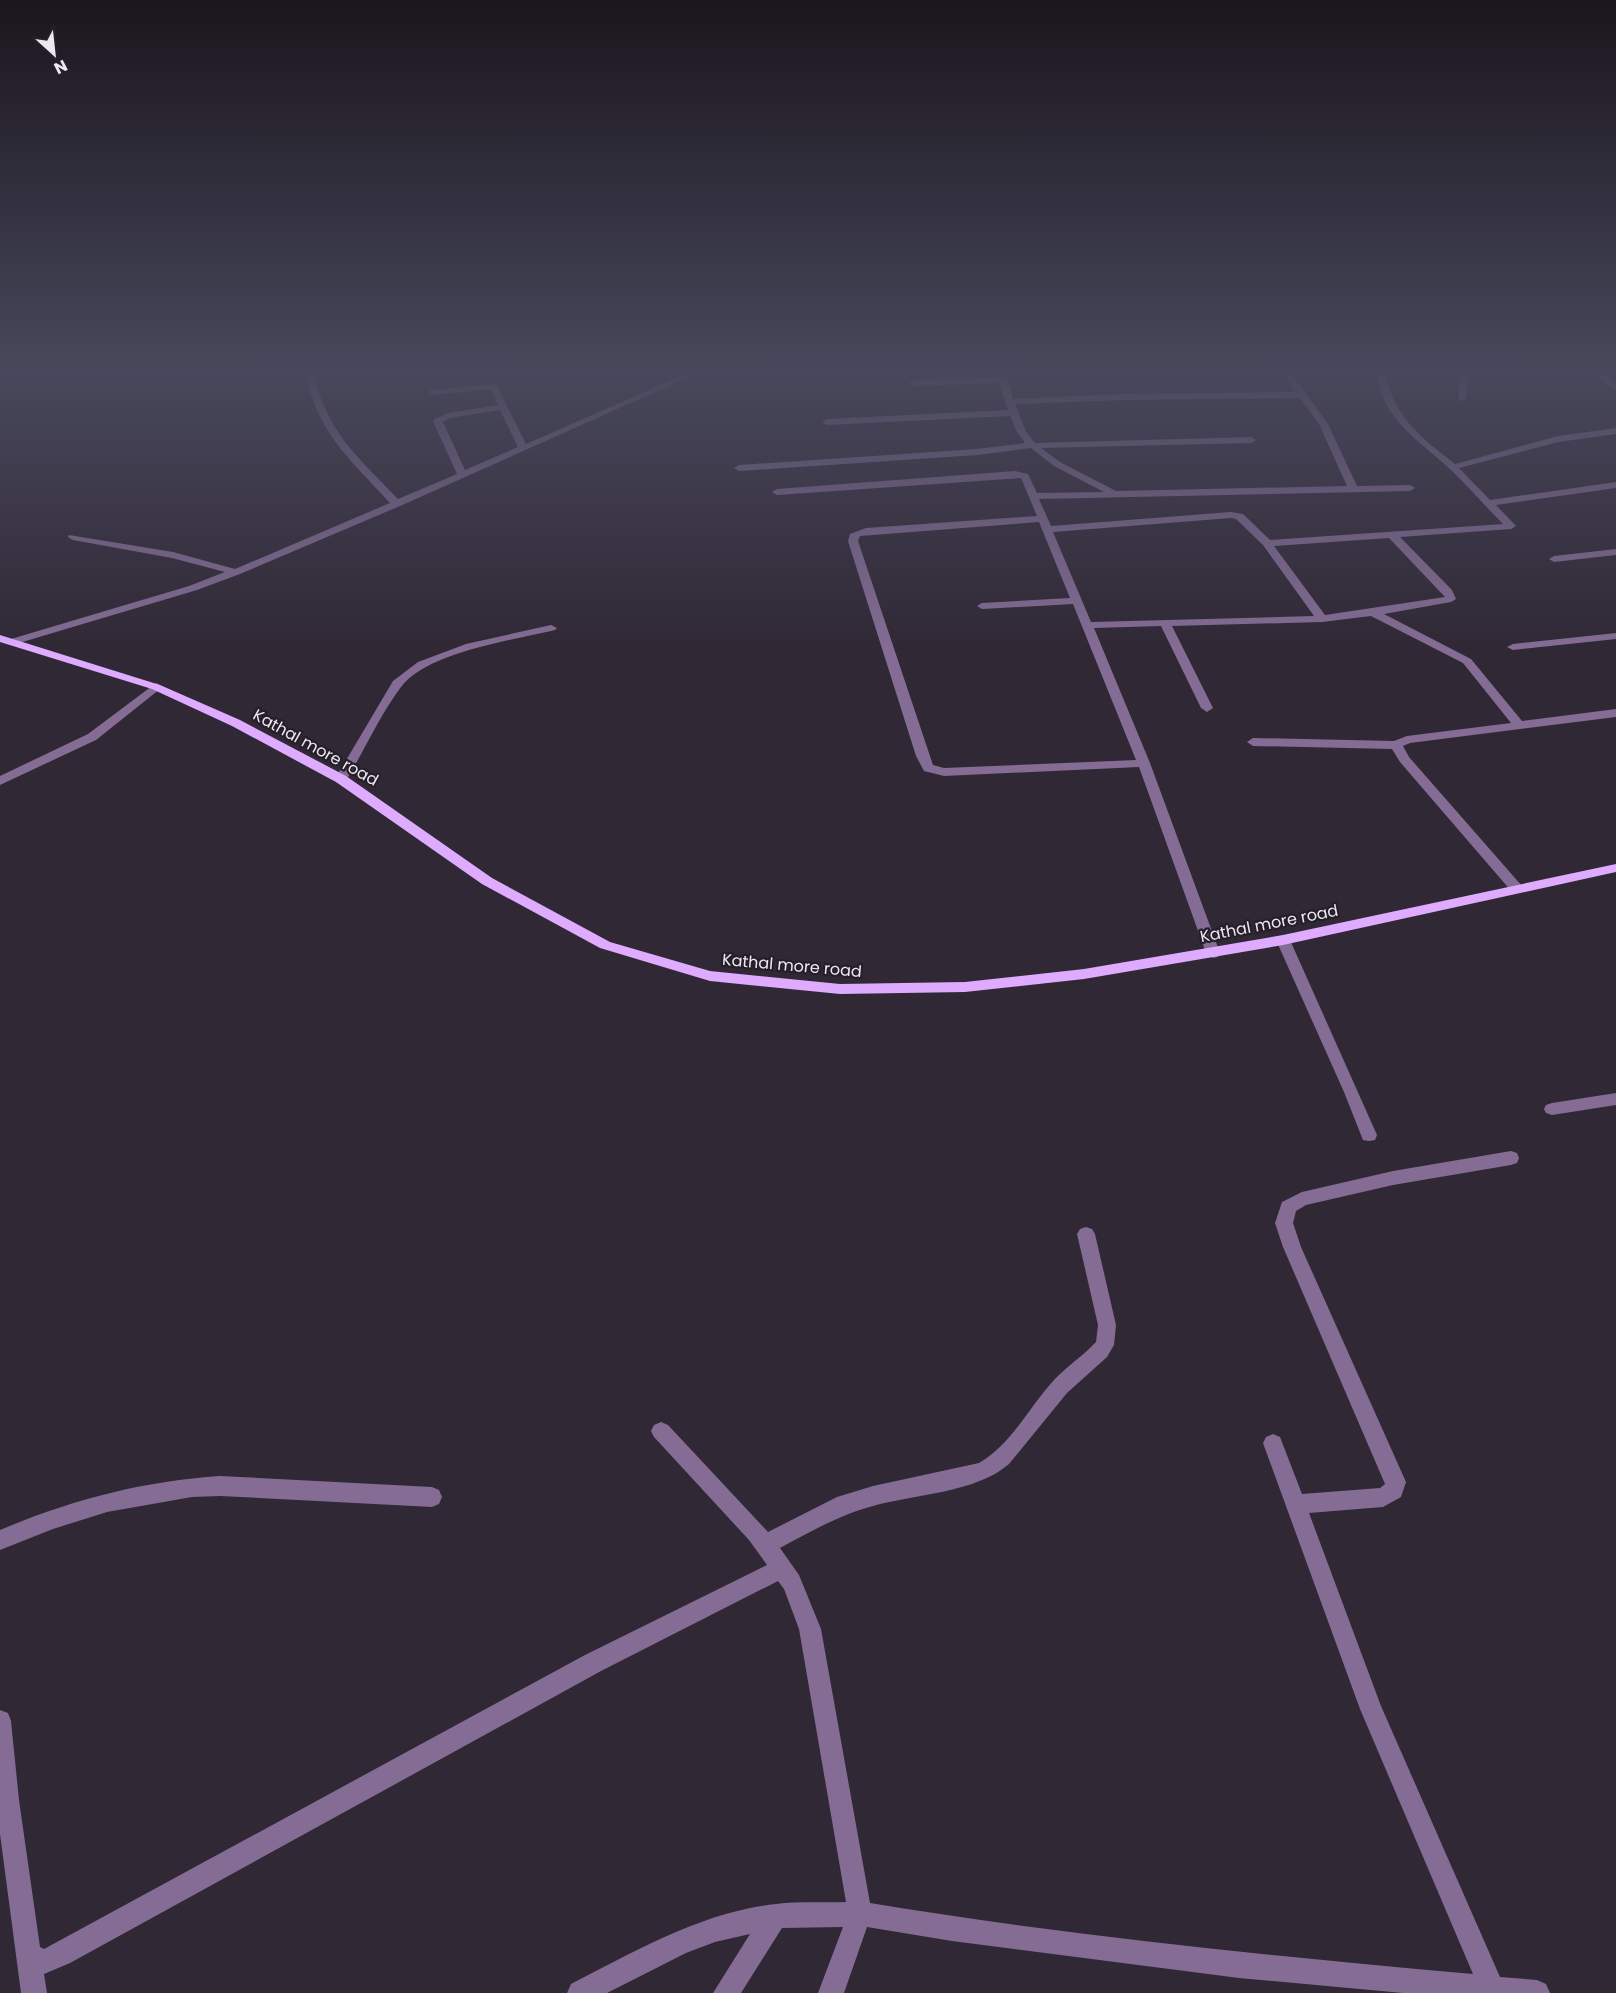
<svg xmlns="http://www.w3.org/2000/svg" width="1616" height="1993" font-family="Poppins,sans-serif">
  <rect width="100%" height="100%" fill="#302835"/>
  <g fill="none" stroke-linecap="round" stroke-linejoin="round">
    <g fill="#846c94" fill-rule="evenodd">
      <path d="M305 369H313C325 431 357 456 398 499L457 474 433 421 435 419 448 413 498 405 490 389 433 395 430 394V390L496 384 526 444 697 369H707L400 506 240 574 197 590 19 643H11V639L189 586 225 572 172 558 73 540 68 537 69 535 173 552 235 569 390 503C349 458 316 432 305 369ZM500 410 518 447 465 470 443 422 450 418Z"/>
      <path d="M997 369H1005L1013 399 1122 394 1296 392 1280 369H1288L1328 424 1357 486 1410 485 1415 488 1410 491 1039 499 1051 526 1231 512 1243 514 1270 540 1503 524C1485 506 1469 487 1451 470 1416 437 1382 421 1376 369H1384C1393 416 1419 436 1455 464L1558 436 1616 428V434L1558 442 1459 468 1490 500 1616 482V488L1496 505 1516 526 1511 529 1400 537 1452 590 1456 599 1451 602 1384 614 1471 659 1522 721 1616 709V717L1410 743 1403 746 1409 757 1522 886 1524 889 1522 892H1512L1400 762 1392 749 1253 746 1247 742 1253 738 1394 741 1407 736 1511 723 1463 663 1371 616 1322 622 1172 626 1213 708 1207 712 1201 708 1161 626 1094 628 1150 763 1220 953 1218 957 1213 958 1206 953 1139 767 944 776 924 771 916 756 848 541 850 534 866 528 1037 516 1021 478 777 495 772 492 777 489 1015 471 1028 474 1037 493 1104 492 1054 466 1031 448 977 455 739 471 734 468 739 465 977 449 1025 443 1017 432 1010 416 827 425 822 422 827 419 1008 410 999 383 913 386 909 383 913 380 997 378ZM1300 398 1319 424 1347 486 1116 491 1060 462 1041 448 1251 443 1256 440 1251 437 1035 443 1026 432 1015 404 1122 400ZM1231 518 1236 519 1263 545 1314 616 1091 622 1053 532ZM1039 522 1070 598 982 603 977 606 982 609 1073 604 1136 760 944 768 933 765 858 541 860 536ZM1389 538 1445 597 1325 615 1274 546Z"/>
      <path d="M1460 369H1468L1466 398 1462 401 1458 398Z"/>
      <path d="M1586 369H1595L1616 383V390Z"/>
      <path d="M1616 549V555L1554 562 1549 559 1554 556Z"/>
      <path d="M551 625 557 628 555 630C514 640 427 652 401 687 380 715 365 749 347 779L341 783 336 782 335 779 393 681 418 662 466 644Z"/>
      <path d="M1616 633V639L1513 650 1507 647 1513 644Z"/>
      <path d="M156 683 160 685V689L96 740 0 785V776L88 734Z"/>
      <path d="M1283 935 1290 940 1377 1135 1375 1140 1369 1141 1363 1140 1361 1135 1344 1092 1276 940Z"/>
      <path d="M1616 1093V1105L1552 1115 1546 1113 1544 1109 1546 1105 1552 1103Z"/>
      <path d="M1511 1151 1517 1153 1519 1158 1517 1163 1511 1165 1393 1185 1306 1205 1296 1211 1293 1223 1301 1247 1406 1482 1401 1497 1383 1507 1309 1513 1381 1706 1500 1977 1537 1980 1546 1984 1550 1993H1403L1239 1978 952 1941 867 1927 844 1993H818L843 1927 782 1928 741 1993H713L750 1934 715 1942 686 1953 607 1993H567L571 1984C636 1951 702 1912 776 1904 799 1901 823 1903 846 1902L799 1629 784 1589 778 1581 601 1671 70 1963 44 1974 47 1993H21L0 1834V1710L8 1713 11 1721 19 1800 40 1947 44 1949 585 1655 767 1565 749 1540 654 1437 651 1431 654 1425 661 1422 668 1425 768 1532 837 1497 873 1486 979 1463C1011 1445 1029 1407 1054 1380 1067 1366 1083 1356 1096 1342L1098 1325 1077 1234 1080 1229 1086 1227 1092 1229 1095 1234 1116 1325 1114 1345 1107 1357 1067 1393 1009 1464C976 1493 915 1494 873 1506 839 1515 810 1532 780 1548L799 1575 821 1629 870 1903C1070 1936 1272 1956 1473 1974L1360 1709 1263 1443 1266 1437 1273 1434 1280 1437 1302 1494 1380 1488 1385 1484 1283 1247 1275 1223 1282 1202 1302 1192 1393 1171Z"/>
      <path d="M220 1476 432 1487 439 1490 442 1497 439 1504 432 1507 220 1496 192 1497 107 1512 53 1529 0 1550V1530C71 1500 143 1481 220 1476Z"/>
    </g>
    <path fill="#deabff" fill-rule="evenodd" d="M0 635 160 685 240 720 346 776 492 878 610 942 710 971 840 984 965 982 1084 969 1283 935 1616 864V872L1283 945 1084 979 965 992 840 994 710 981 600 948 482 884 336 782 232 726 152 689 0 642Z"/>
  </g>
  <linearGradient id="sky" x2="0" y2="1"><stop stop-color="#1a161d"/><stop offset="0.57" stop-color="#48485c"/><stop offset="1" stop-color="#48485c" stop-opacity="0"/></linearGradient>
  <rect width="1616" height="648" fill="url(#sky)"/>
  <g text-anchor="middle" stroke-width="4.5" stroke-linejoin="round" paint-order="stroke">
    <g font-size="16" fill="#ede8f0" stroke="#261f2b">
      <text transform="translate(316 747) rotate(29)" y="6">Kathal more road</text>
      <text transform="translate(1269 923) rotate(-11)" y="6">Kathal more road</text>
      <text transform="translate(792 965) rotate(5)" y="6">Kathal more road</text>
    </g>
  </g>
  <g transform="translate(54 54) rotate(153)" stroke="#261f2b" stroke-width="4.5" paint-order="stroke">
  <path d="M0-4.5L10 22L0 15L-10 22Z" fill="#ede8f0"/>
  <text y="-9" font-size="16" font-weight="bold" text-anchor="middle" fill="#ede8f0">N</text>
  </g>
</svg>
